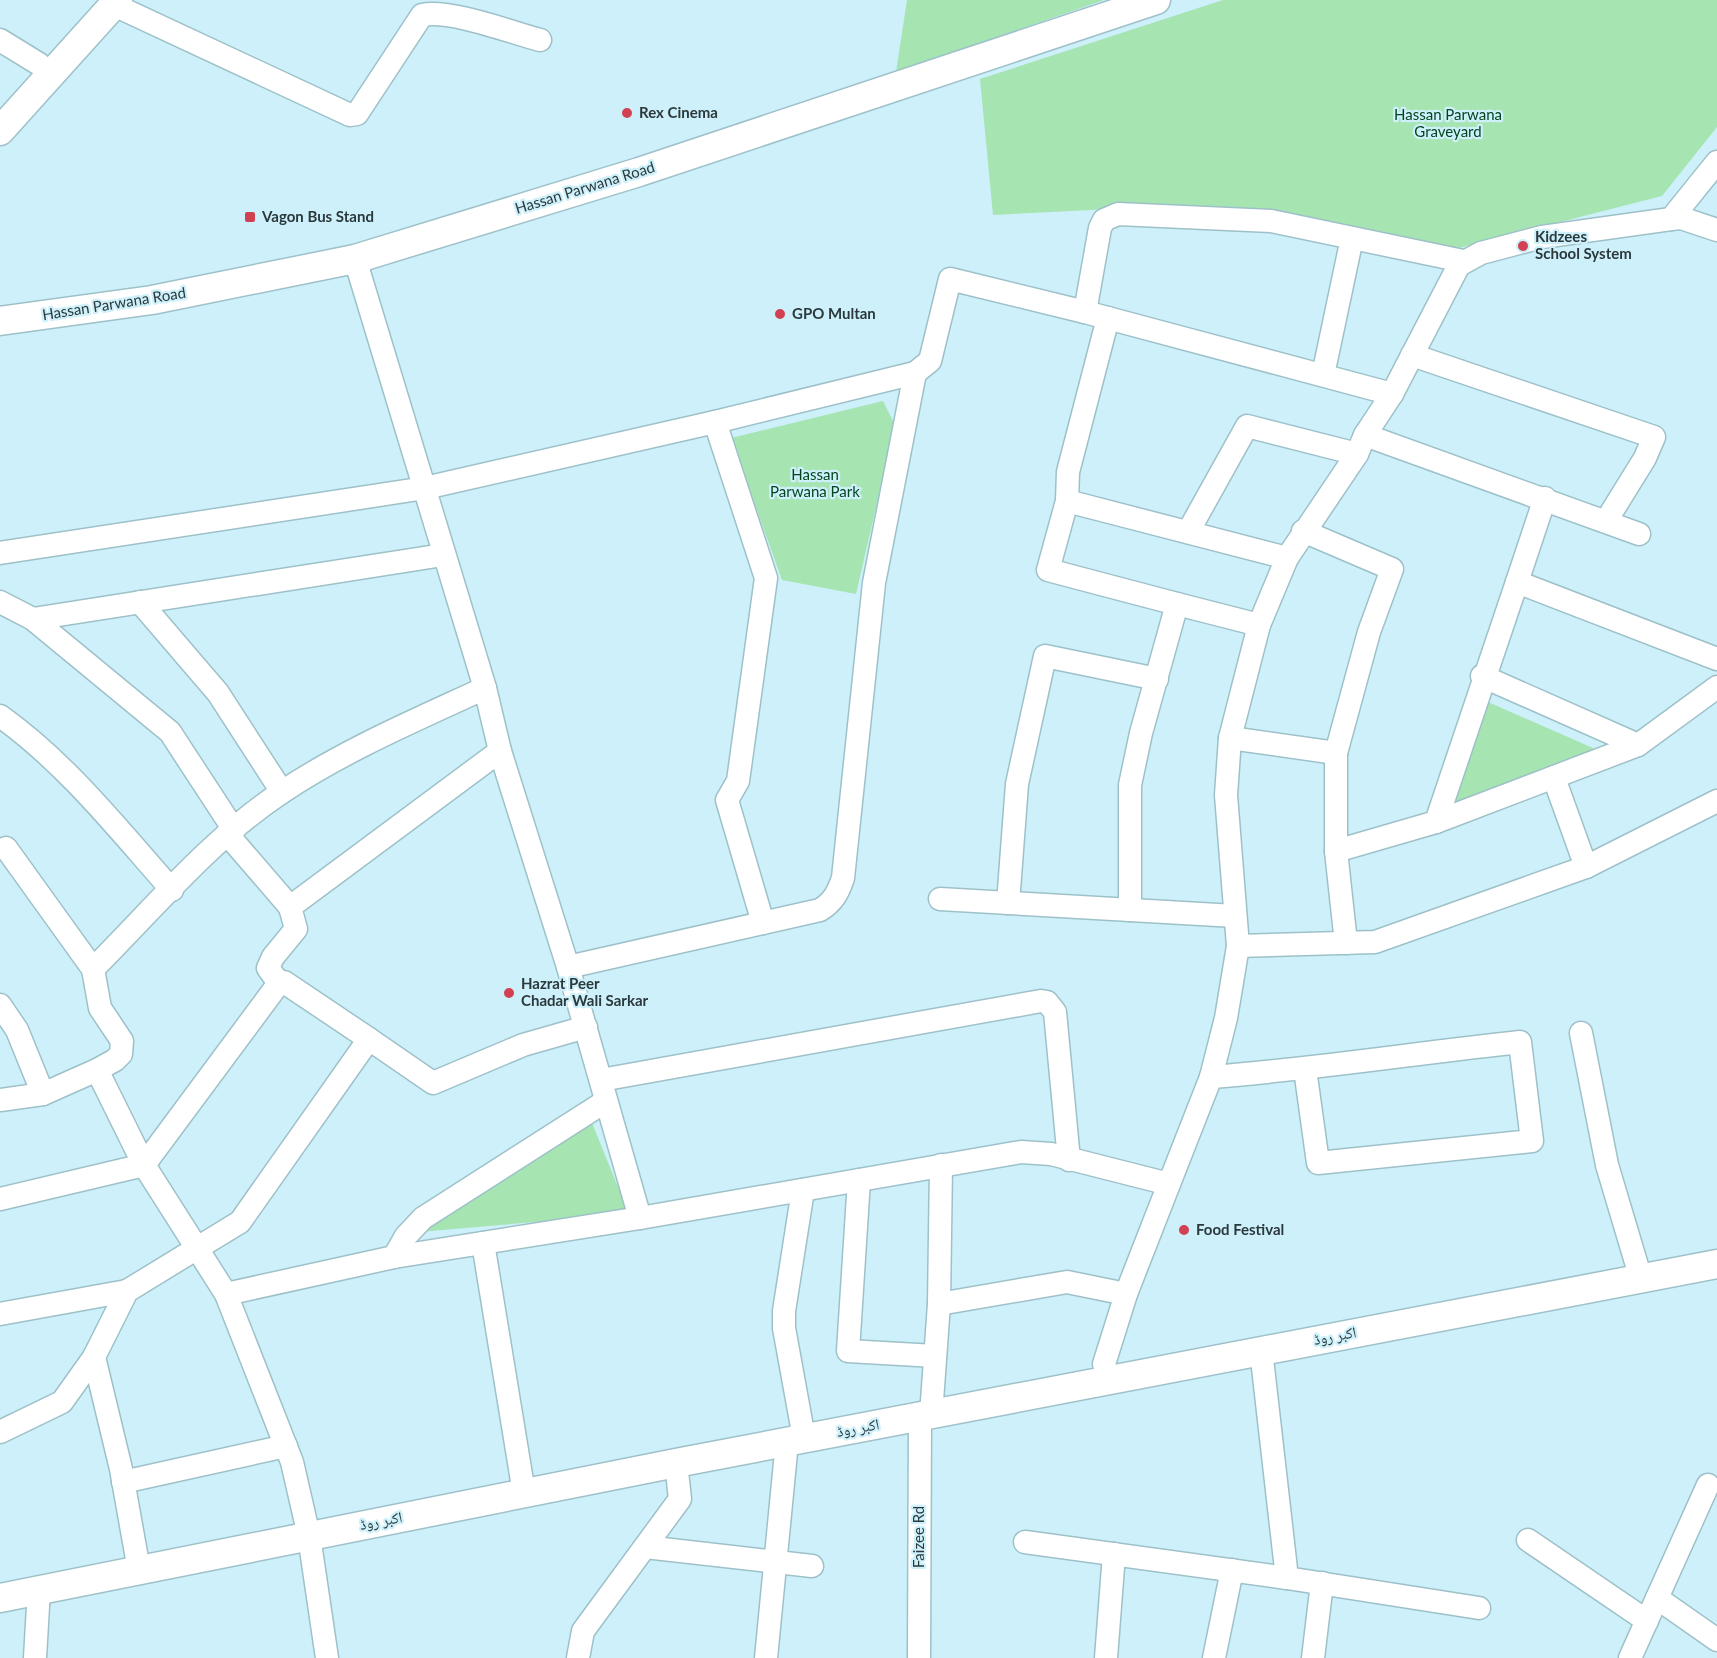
<svg xmlns="http://www.w3.org/2000/svg" width="1717" height="1658" font-family="Lato,'Noto Naskh Arabic',sans-serif">
  <rect width="100%" height="100%" fill="#cdf0fa"/>
  <g fill="#a6e4b2">
    <path d="M907 0H1104L896 72Z"/>
    <path d="M1223 0H1717V127L1662 196 1455 249 1190 205 993 215 980 79Z"/>
    <path d="M883 401 895 425 856 594 782 580 731 438Z"/>
    <path d="M1488 702 1593 748 1590 761 1453 804Z"/>
    <path d="M592 1123 629 1214 419 1232Z"/>
  </g>
  <g fill="none" stroke-linecap="round" stroke-linejoin="round">
    <g stroke="#9ec1c9" stroke-width="25">
      <g id="minor">
        <path d="M114 5 350 115 357 114 422 15C450 9 510 32 540 40"/>
        <path d="M0 40 39 64"/>
        <path d="M1671 219 1681 218 1717 230"/>
        <path d="M1085 312 1392 394"/>
        <path d="M1412 355 1654 437 1645 458 1606 521"/>
        <path d="M1323 375 1352 238"/>
        <path d="M715 422 766 578 738 781 727 800 763 923"/>
        <path d="M1365 435 1639 534"/>
        <path d="M1067 501 1068 472 1108 318"/>
        <path d="M1303 531 1392 569 1369 632 1336 753V851L1436 822 1517 582 1717 659"/>
        <path d="M1188 532 1247 426 1357 454"/>
        <path d="M0 553 425 488 715 422 915 373"/>
        <path d="M1517 582 1545 498"/>
        <path d="M0 602 33 619 170 732 234 830"/>
        <path d="M140 602 218 693 282 792"/>
        <path d="M1177 604 1048 570 1067 501 1287 558"/>
        <path d="M33 619 443 555"/>
        <path d="M1482 676 1638 745 1717 687"/>
        <path d="M0 716C66 763 118 829 172 890"/>
        <path d="M1230 738 1336 753"/>
        <path d="M1554 778 1586 867"/>
        <path d="M1436 822 1638 745"/>
        <path d="M228 835 290 907"/>
        <path d="M6 848 93 969C154 908 211 839 282 792 345 750 416 720 485 688"/>
        <path d="M1336 851 1346 943"/>
        <path d="M940 899 1235 916"/>
        <path d="M1008 903 1017 784 1045 656 1157 679"/>
        <path d="M1130 910V785L1141 733 1177 604 1259 625"/>
        <path d="M1238 946 1375 942 1586 867 1717 801"/>
        <path d="M568 967 820 910C833 902 838 893 843 878L874 583 915 373 930 361 950 279 1085 312 1100 228 1104 220 1118 214 1271 221 1463 261"/>
        <path d="M279 983 268 968 273 957 296 929 290 907 500 751"/>
        <path d="M0 1005 17 1030 43 1094"/>
        <path d="M1581 1033 1607 1165 1641 1279"/>
        <path d="M97 1070 144 1165 226 1294 292 1462 309 1536 327 1658"/>
        <path d="M1211 1077C1315 1069 1417 1053 1520 1042L1532 1141 1318 1163 1305 1069"/>
        <path d="M601 1080 1041 1001 1047 1002 1055 1012 1069 1160"/>
        <path d="M0 1100 43 1094 97 1070 115 1060 121 1054 122 1041 100 1008 93 969"/>
        <path d="M859 1180 848 1351 935 1356"/>
        <path d="M1169 1184 1211 1077 1226 1018 1238 946 1226 795 1230 738 1259 625 1287 558 1357 454 1365 435 1392 394 1459 265 1481 253 1542 237 1671 219 1717 162"/>
        <path d="M803 1190 784 1311V1328L804 1438"/>
        <path d="M0 1199 144 1165 279 983 284 982 369 1039"/>
        <path d="M640 1218 1021 1152 1051 1154 1169 1184 1126 1294 1104 1364 1109 1379"/>
        <path d="M483 1243 524 1493"/>
        <path d="M394 1257 406 1236 423 1218 606 1101"/>
        <path d="M226 1294 394 1257 640 1218 568 967 500 751 485 688 355 259"/>
        <path d="M939 1304 1067 1282 1126 1294"/>
        <path d="M0 1314 127 1291"/>
        <path d="M1261 1350 1287 1578 1479 1608"/>
        <path d="M94 1357 121 1469 139 1570"/>
        <path d="M931 1415 939 1304 941 1165"/>
        <path d="M0 1432 62 1402 94 1357 127 1291 240 1222 369 1039 433 1083 523 1045 586 1027"/>
        <path d="M123 1482 286 1446"/>
        <path d="M1528 1540 1647 1621"/>
        <path d="M1025 1542 1287 1578"/>
        <path d="M645 1547 812 1566"/>
        <path d="M1657 1598 1717 1640"/>
        <path d="M35 1658 39 1589"/>
        <path d="M578 1658 583 1631 680 1499 676 1463"/>
        <path d="M766 1658 787 1442"/>
        <path d="M919 1658 920 1416"/>
        <path d="M1106 1658 1114 1554"/>
        <path d="M1214 1658 1232 1570"/>
        <path d="M1313 1658 1322 1583"/>
        <path d="M1630 1658 1708 1485"/>
      </g>
    </g>
    <g stroke="#9ec1c9" stroke-width="31">
      <g id="major">
        <path d="M0 131 118 0"/>
        <path d="M0 321 152 300 355 259 639 172 1156 0"/>
        <path d="M0 1598 676 1463 1717 1264"/>
      </g>
    </g>
    <use href="#minor" stroke="#fff" stroke-width="22"/>
    <use href="#major" stroke="#fff" stroke-width="28"/>
  </g>
  <g fill="#d14151" stroke="#cdf0fa" stroke-width="2">
    <circle cx="627" cy="113" r="6"/>
    <rect x="244" y="211" width="12" height="12" rx="3"/>
    <circle cx="1523" cy="246" r="6"/>
    <circle cx="780" cy="314" r="6"/>
    <circle cx="509" cy="993" r="6"/>
    <circle cx="1184" cy="1230" r="6"/>
  </g>
  <g text-anchor="middle" stroke-width="4.5" stroke-linejoin="round" paint-order="stroke">
    <g font-size="15" font-weight="bold" fill="#2b393c" stroke="#cdf0fa" text-anchor="start">
      <text x="639" y="118">Rex Cinema</text>
      <text x="262" y="222">Vagon Bus Stand</text>
      <text x="1535" y="242">Kidzees<tspan x="1535" dy="17">School System</tspan></text>
      <text x="792" y="319">GPO Multan</text>
      <text x="521" y="989">Hazrat Peer<tspan x="521" dy="17">Chadar Wali Sarkar</tspan></text>
      <text x="1196" y="1235">Food Festival</text>
    </g>
    <g font-size="15" fill="#03461d" stroke="#cdf0fa">
      <text x="1448" y="120">Hassan Parwana<tspan x="1448" dy="17">Graveyard</tspan></text>
      <text x="815" y="480">Hassan<tspan x="815" dy="17">Parwana Park</tspan></text>
    </g>
    <g font-size="15" fill="#2b393c" stroke="#cdf0fa">
      <text transform="translate(585 188) rotate(-17)" y="5">Hassan Parwana Road</text>
      <text transform="translate(114 304) rotate(-9)" y="5">Hassan Parwana Road</text>
      <text transform="translate(1335 1336) rotate(-11)" y="5">اکبر روڈ</text>
      <text transform="translate(858 1428) rotate(-11)" y="5">اکبر روڈ</text>
      <text transform="translate(381 1521) rotate(-11)" y="5">اکبر روڈ</text>
      <text transform="translate(919 1537) rotate(-90)" y="5">Faizee Rd</text>
    </g>
  </g>
</svg>
